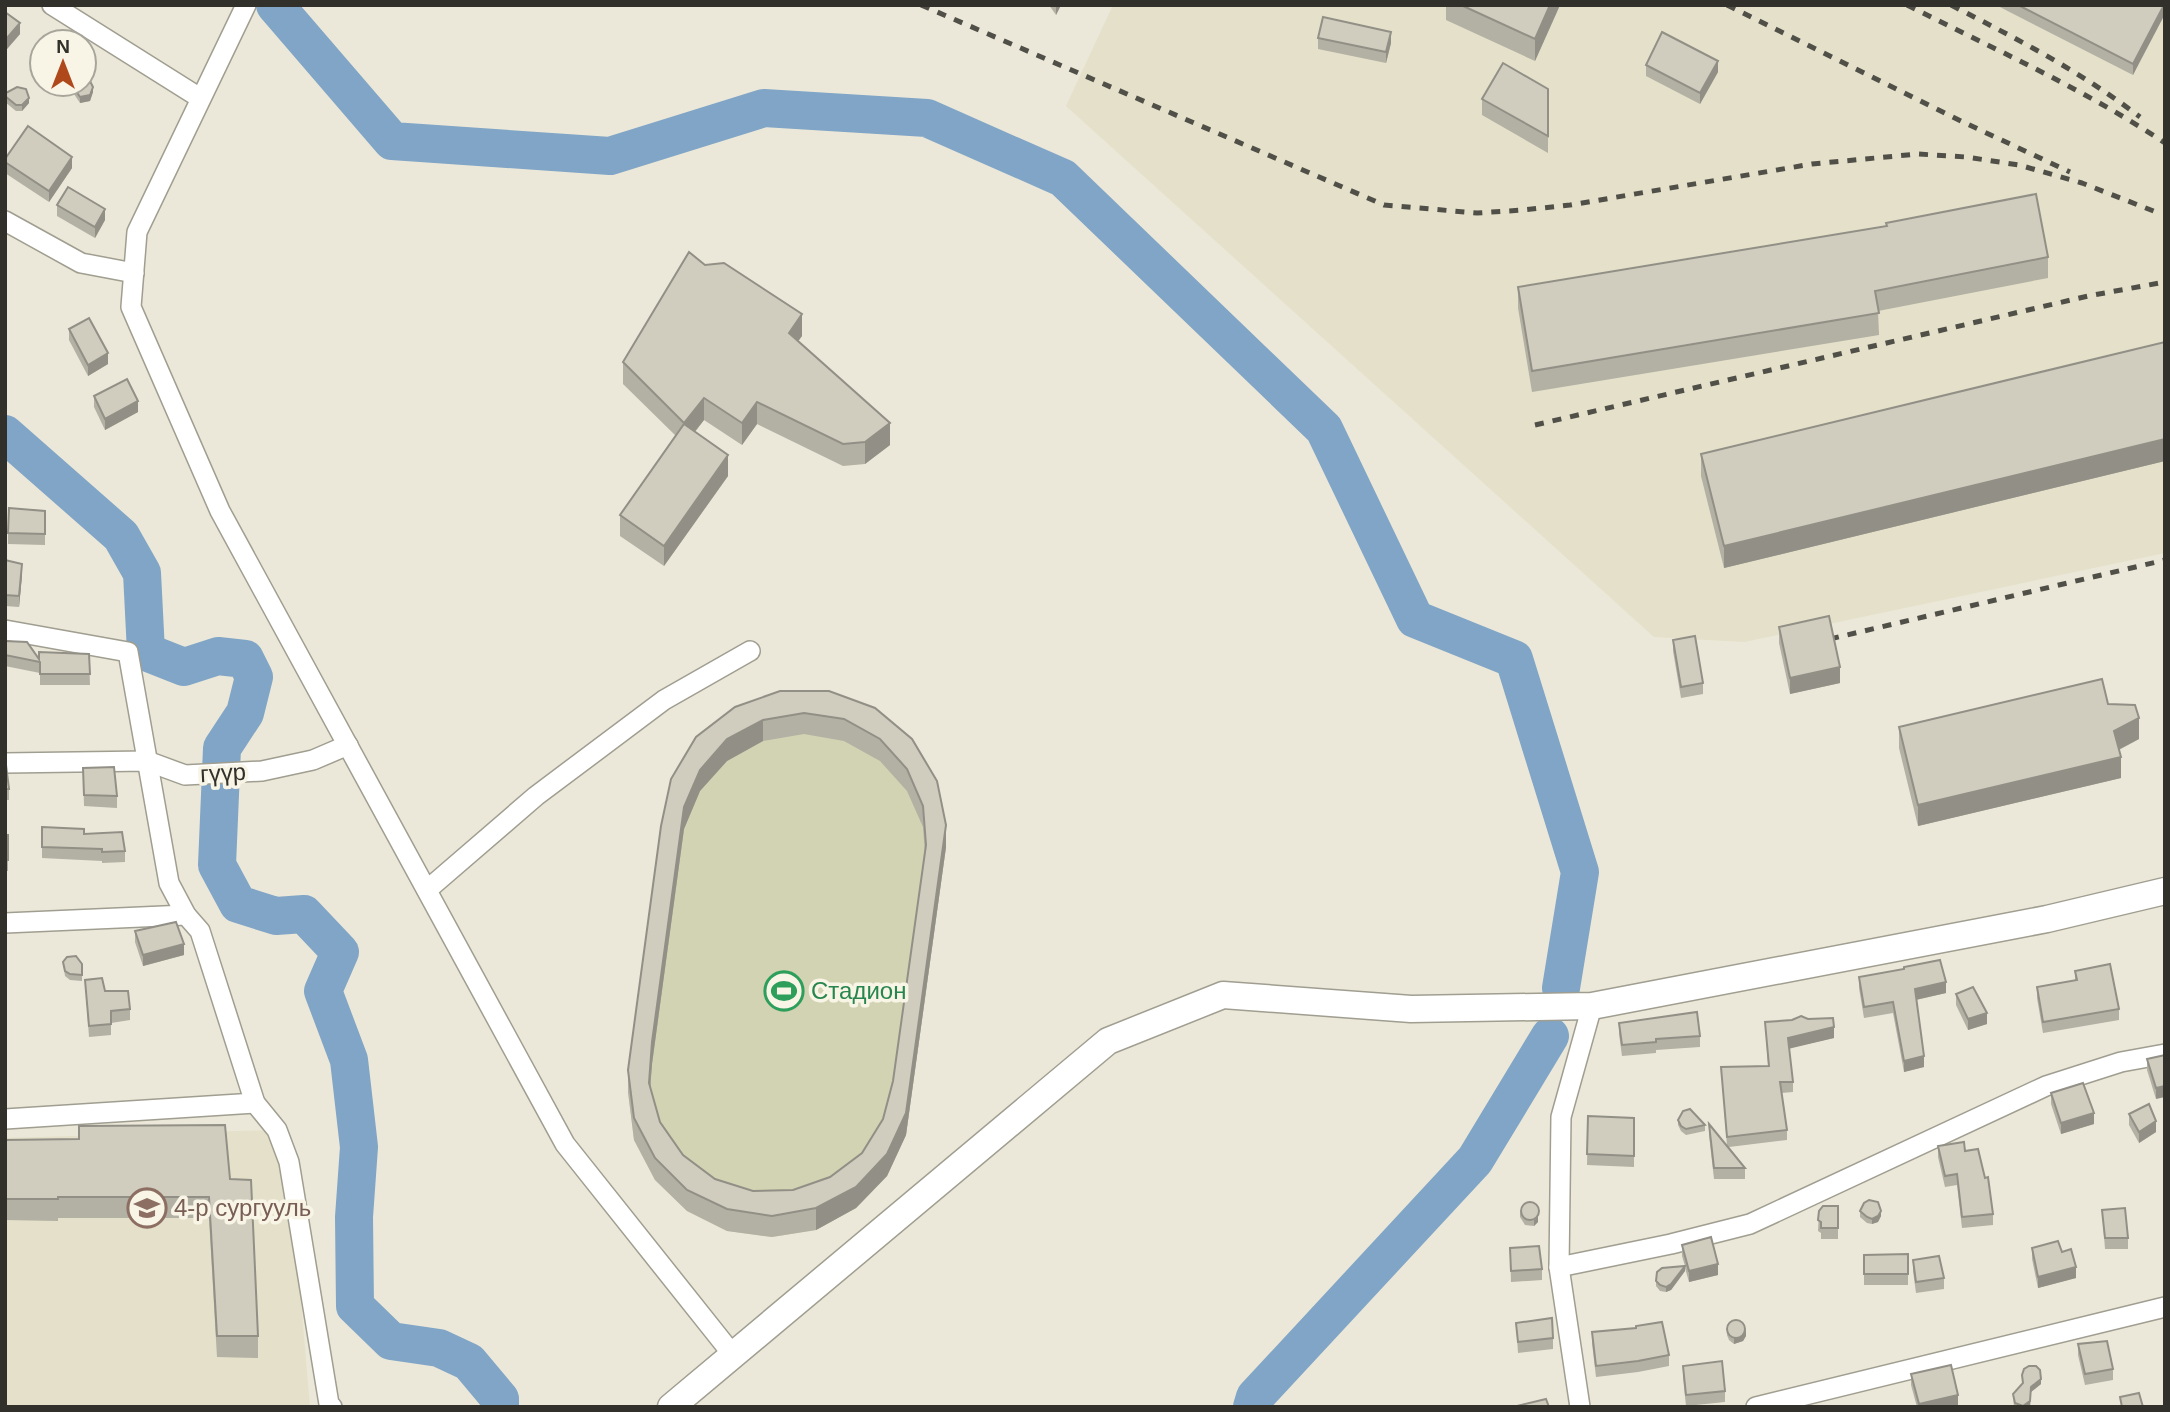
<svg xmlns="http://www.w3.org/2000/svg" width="2170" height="1412" font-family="Helvetica,sans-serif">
  <rect width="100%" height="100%" fill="#ebe8d9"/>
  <g fill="#e4e0c9">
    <path d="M1113 5H2165V553L1744 642 1654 637 1066 106Z"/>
    <path d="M277 1130 299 1279 310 1407H5V1138Z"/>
  </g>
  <path fill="#d1d3b2" d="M735 728 875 730 946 847 906 1135 887 1176 856 1208 816 1230 772 1237 727 1231 687 1211 655 1180 634 1140 628 1092 661 848Z"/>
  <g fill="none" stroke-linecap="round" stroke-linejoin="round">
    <g stroke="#80a5c6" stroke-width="38">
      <path d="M275 5 392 141 610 156 764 108 927 118 1063 178 1324 429 1415 619 1514 659 1580 872 1561 988"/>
      <path d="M5 434 121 536 142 573 146 652 184 667 218 656 245 659 254 677 245 713 222 748 217 865 238 904 276 916 304 914 340 952 323 991 349 1060 359 1147 354 1217 355 1306 391 1341 439 1348 469 1362 500 1399V1407"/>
      <path d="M1252 1407 1255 1397 1475 1160 1550 1036"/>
    </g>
    <g stroke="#a09e90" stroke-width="22">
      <g id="street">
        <path d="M52 5 200 98"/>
        <path d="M246 5 137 232 131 307 220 511 565 1144 733 1355"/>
        <path d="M5 221 81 263 134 273"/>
        <path d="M5 630 128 652 169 883 186 915 200 931 255 1103 277 1130 289 1162 329 1404 332 1407"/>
        <path d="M5 763 147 761 185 775 262 771 313 760 348 745"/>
        <path d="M427 890 536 796 664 700 750 651"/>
        <path d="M5 923 186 915"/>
        <path d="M5 1119 255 1103"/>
        <path d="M1559 1267 1671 1244 1750 1224 2046 1086 2121 1062 2165 1054"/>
        <path d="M1580 1407 1559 1267 1561 1117 1592 1006"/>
        <path d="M1756 1407 2165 1307"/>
      </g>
    </g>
    <g stroke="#a09e90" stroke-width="29">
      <path id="secondary" d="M671 1407 1108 1041 1223 995 1411 1009 1592 1006 2047 919 2165 891"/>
    </g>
    <use href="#street" stroke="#fff" stroke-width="19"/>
    <use href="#secondary" stroke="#fff" stroke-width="26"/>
    <g stroke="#515048" stroke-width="5" stroke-dasharray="9 9" stroke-linecap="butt">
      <path d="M921 5 1384 205 1477 213 1523 210 1570 205 1812 164 1918 154 1966 157 2019 165 2082 183 2156 212"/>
      <path d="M1727 5 1963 122 2070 172"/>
      <path d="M1907 5C1994 49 2084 89 2165 143"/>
      <path d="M1951 5C2017 39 2080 71 2140 117"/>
      <path d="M1535 425 2088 296 2165 282"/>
      <path d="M1830 639 2165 560"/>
    </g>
  </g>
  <g fill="#b3b0a4" fill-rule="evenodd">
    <path d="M1049 5H1061L1056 15Z"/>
    <path d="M1446 5H1560L1535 61 1446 20Z"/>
    <path d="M1996 5H2165L2133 75Z"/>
    <path d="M5 12 20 34 7 49 5 48Z"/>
    <path d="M1318 38 1391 43 1386 63 1318 49Z"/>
    <path d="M1646 65 1718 72 1700 104 1646 76Z"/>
    <path d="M74 88 93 92 90 101 80 103 74 94Z"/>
    <path d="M1548 89V153L1482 115V99Z"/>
    <path d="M5 92 29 103 22 111H16L5 102Z"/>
    <path d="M5 159 72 168 49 202 5 173Z"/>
    <path d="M57 205 105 220 95 238 57 216Z"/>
    <path d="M2048 257V278L1878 311 1879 335 1532 392 1518 308V287Z"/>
    <path d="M705 265 802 336 798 341 890 445 865 464 843 466 757 424 742 445 704 420 695 432 728 476 664 566 620 536V515L676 436 623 384V362Z"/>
    <path d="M69 329 108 364 88 376 69 340Z"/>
    <path d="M2165 342V461L1724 568 1701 476V454Z"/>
    <path d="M94 396 138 412 105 430 94 407Z"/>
    <path d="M45 511V545L8 544V533Z"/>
    <path d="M5 560 22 575 19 607 5 606Z"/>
    <path d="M1779 627 1840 683 1790 694 1779 643Z"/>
    <path d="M5 634 6 641 39 659 89 654 90 685H40V673L5 666Z"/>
    <path d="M1673 640 1703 683V694L1681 698 1673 651Z"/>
    <path d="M780 691 912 739 946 847 906 1135 887 1176 856 1208 816 1230 772 1237 727 1231 687 1211 655 1180 634 1140 628 1092V1070L671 779ZM804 734 844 741 880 761 907 791 923 827 925 853 893 1081 883 1119 862 1153 830 1177 793 1190 753 1191 715 1179 683 1155 660 1122 650 1087 652 1064 684 829 700 791 727 761 763 741Z"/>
    <path d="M1899 727 2139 739 2119 750 2121 778 1918 826 1899 748Z"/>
    <path d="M5 765 9 789V800H5Z"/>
    <path d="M83 768 117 796V808L84 806Z"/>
    <path d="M42 827 84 834 125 851V862L102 863V861L42 858Z"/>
    <rect x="5" y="835" width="3" height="36"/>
    <path d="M135 931 184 955 143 966 135 942Z"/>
    <path d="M63 962 82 964V981L70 980 65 976Z"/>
    <path d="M2075 971 2119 1009V1020L2043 1033 2037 998V987L2075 981Z"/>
    <path d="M1859 977 1946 993 1916 1000 1924 1067 1904 1072 1893 1013 1864 1018 1859 988Z"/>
    <path d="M85 980 105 991 130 1009V1020L111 1023V1035L89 1037Z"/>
    <path d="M1956 994 1987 1024 1968 1030 1956 1005Z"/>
    <path d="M1765 1022 1834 1038 1789 1048 1793 1082V1092L1781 1093 1787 1130V1140L1729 1147 1745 1168V1179H1714L1709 1135V1124L1727 1146 1721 1067 1768 1066Z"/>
    <path d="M1619 1023 1700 1036V1047L1656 1050V1053L1622 1056 1619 1034Z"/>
    <path d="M2165 1055 2156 1099 2147 1070V1059Z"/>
    <path d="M2051 1093 2094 1124 2061 1134 2051 1104Z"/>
    <path d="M2129 1114 2156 1132 2139 1143 2129 1125Z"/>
    <path d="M1588 1116 1634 1118V1167L1587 1165Z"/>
    <path d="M1678 1120 1705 1125V1131L1686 1135 1681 1131 1678 1125Z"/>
    <path d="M5 1140 230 1179 258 1336V1358L217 1357 209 1218H58V1221L5 1220Z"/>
    <path d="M1938 1146 1965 1151 1993 1214V1225L1962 1228 1957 1185 1945 1187 1938 1157Z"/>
    <path d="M1838 1206V1239H1821V1233L1818 1231 1819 1211Z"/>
    <path d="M2102 1210 2128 1238V1249H2105Z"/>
    <path d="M1860 1211 1881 1216 1878 1222 1872 1224 1867 1223 1860 1217Z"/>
    <path d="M1520 1212 1538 1222 1534 1226 1525 1225 1520 1217Z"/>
    <path d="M1682 1245 1718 1275 1689 1282 1685 1268V1271L1671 1290 1666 1292 1660 1291 1656 1286V1281L1685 1266 1682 1256Z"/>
    <path d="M1510 1248 1542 1269V1280L1511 1282Z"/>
    <path d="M2032 1248 2062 1252 2076 1278 2038 1288 2032 1259Z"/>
    <path d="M1908 1254V1285H1864V1255Z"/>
    <path d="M1913 1260 1944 1278V1289L1916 1293 1913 1271Z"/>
    <path d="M1516 1323 1553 1338V1349L1518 1353Z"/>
    <path d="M1727 1329 1746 1336 1743 1341 1734 1344 1729 1340 1727 1335Z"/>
    <path d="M1592 1332 1669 1355V1366L1638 1372 1596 1377 1592 1343Z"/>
    <path d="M2078 1344 2113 1369V1380L2085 1385 2078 1355Z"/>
    <path d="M1683 1366 1725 1391V1402L1686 1406 1683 1377Z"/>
    <path d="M1911 1374 1958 1406 1953 1407H1917L1911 1385Z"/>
    <path d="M2022 1375 2041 1384 2031 1392 2030 1407H2014L2013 1394 2023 1384Z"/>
  </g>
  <g fill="#929086">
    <path d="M1056 5H1061L1056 15Z"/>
    <path d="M1550 5H1560L1535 61V39Z"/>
    <path d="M2164 5H2165V14L2133 75V64Z"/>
    <path d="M20 23V34L7 49V38Z"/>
    <path d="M1391 32V43L1386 63V52Z"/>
    <path d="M1718 61V72L1700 104V93Z"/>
    <path d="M93 87V92L90 101 80 103V97Z"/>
    <path d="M29 98V103L22 111V105Z"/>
    <path d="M72 157V168L49 202V191Z"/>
    <path d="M105 209V220L95 238V227Z"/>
    <path d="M802 314V336L789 354V333Z"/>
    <path d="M108 353V364L88 376V365Z"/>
    <path d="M704 398V420L684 445V423Z"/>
    <path d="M138 401V412L105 430V419Z"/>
    <path d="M757 402V424L742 445V423Z"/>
    <path d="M890 423V445L865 464V442Z"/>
    <path d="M2165 439V461L1724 568V546Z"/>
    <path d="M728 455V476L664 566V546Z"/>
    <path d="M22 564V575L19 607V596Z"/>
    <path d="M1840 667V683L1790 694V678Z"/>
    <path d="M2139 718V739L2114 752V731Z"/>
    <path d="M763 720V741L727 761 700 791 684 829 652 1064 649 1105 652 1042 684 807 700 770 727 739Z"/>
    <path d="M2121 757V778L1918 826V805Z"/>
    <path d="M946 825V847L906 1135 887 1176 856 1208 816 1230V1208L887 1154Z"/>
    <path d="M184 944V955L143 966V955Z"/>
    <path d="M1946 982V993L1915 1000V989Z"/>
    <path d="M1987 1013V1024L1968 1030V1019Z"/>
    <path d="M1834 1027V1038L1788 1049V1038Z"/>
    <path d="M1924 1056V1067L1904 1072V1061Z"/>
    <path d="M2165 1086V1097L2156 1099V1088Z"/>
    <path d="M2094 1113V1124L2061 1134V1123Z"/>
    <path d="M2156 1121V1132L2139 1143V1132Z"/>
    <path d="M1881 1211V1216L1878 1222 1872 1224V1219Z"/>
    <path d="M1538 1216V1222L1534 1226V1220Z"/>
    <path d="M1718 1264V1275L1689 1282V1271Z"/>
    <path d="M1685 1266V1271L1671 1290 1666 1292V1287Z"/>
    <path d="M2076 1267V1278L2038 1288V1277Z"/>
    <path d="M1746 1330V1336L1743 1341 1734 1344V1338Z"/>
    <path d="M2041 1379V1384L2031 1392 2030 1407H2023L2031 1387Z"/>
    <path d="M1958 1395V1406L1953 1407H1919V1404Z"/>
  </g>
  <g fill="#d0cdbf" stroke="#929086" stroke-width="2" fill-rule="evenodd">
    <path d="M1461 5H1550L1535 39Z"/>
    <path d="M2018 5H2164L2133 64Z"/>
    <path d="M5 12 20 23 7 38 5 37Z"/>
    <path d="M1323 17 1391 32 1386 52 1318 38Z"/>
    <path d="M1662 32 1718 61 1700 93 1646 65Z"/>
    <path d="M1503 63 1548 89V136L1482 99Z"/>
    <path d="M84 79 90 81 93 87 90 95 80 97 74 88 76 84H84Z"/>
    <path d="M17 87 26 89 29 98 22 105H16L5 96V92L6 93Z"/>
    <path d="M28 126 72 157 49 191 5 162V159Z"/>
    <path d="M68 187 105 209 95 227 57 205Z"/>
    <path d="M2036 194 2048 257 1875 291 1879 313 1532 371 1518 287 1887 226 1886 223Z"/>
    <path d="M689 252 705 265 724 263 802 314 789 333 890 423 865 442 843 444 757 402 742 423 704 398 684 423 623 362Z"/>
    <path d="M89 318 108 353 88 365 69 329Z"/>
    <path d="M2165 342V439L1724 546 1701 454Z"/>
    <path d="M127 379 138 401 105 419 94 396Z"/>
    <path d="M684 424 728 455 664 546 620 515Z"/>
    <path d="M9 508 45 511V534L8 533Z"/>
    <path d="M5 560 22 564 19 596 5 595Z"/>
    <path d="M1829 616 1840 667 1790 678 1779 627Z"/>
    <path d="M5 634H6L5 641 27 642 39 659V652L89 654 90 674H40V662L5 655Z"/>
    <path d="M1695 636 1703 683 1681 687 1673 640Z"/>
    <path d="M2102 679 2108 704 2135 705 2139 718 2114 731 2121 757 1918 805 1899 727Z"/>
    <path d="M780 691H829L875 708 912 739 937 781 946 825 906 1113 887 1154 856 1187 816 1208 772 1216 727 1209 687 1190 655 1158 634 1118 628 1070 661 826 671 779 696 737 735 707ZM804 713 844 719 880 739 907 769 923 806 926 845 893 1081 883 1119 862 1153 830 1177 793 1190 753 1191 715 1179 683 1155 660 1122 649 1083 652 1042 684 807 700 770 727 739 763 720Z"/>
    <path d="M5 765H6L9 789H5Z"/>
    <path d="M114 767 117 796 84 795 83 768Z"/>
    <path d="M42 827 84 829V834L122 832 125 851 102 852V849L42 847Z"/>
    <rect x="5" y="835" width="3" height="25"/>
    <path d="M176 922 184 944 143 955 135 931Z"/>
    <path d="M76 956 82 964V975L70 974 65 971 63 962 67 957Z"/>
    <path d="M1940 960 1946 982 1915 989 1924 1056 1904 1061 1893 1002 1864 1007 1859 977 1904 969V967Z"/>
    <path d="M2110 964 2119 1009 2043 1022 2037 987 2077 980 2075 971Z"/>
    <path d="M102 978 105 991H128L130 1009 111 1011V1024L89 1026 85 980Z"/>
    <path d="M1973 987 1987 1013 1968 1019 1956 994Z"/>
    <path d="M1697 1012 1700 1036 1656 1039V1042L1622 1045 1619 1023Z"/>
    <path d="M1801 1016 1808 1019 1833 1018 1834 1027 1788 1038 1793 1082H1780L1787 1130 1727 1137 1721 1067 1769 1066 1765 1022 1792 1020Z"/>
    <path d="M2165 1055V1086L2156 1088 2147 1059Z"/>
    <path d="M2083 1083 2094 1113 2061 1123 2051 1093Z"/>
    <path d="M2149 1104 2156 1121 2139 1132 2129 1114Z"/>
    <path d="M1690 1109 1705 1125 1686 1129 1681 1126 1678 1120 1683 1111Z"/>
    <path d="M1588 1116 1634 1118V1156L1587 1154Z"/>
    <path d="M1709 1124 1745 1168H1714Z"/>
    <path d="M225 1125 230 1179 251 1180 258 1336H217L209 1197H58V1199H5V1140L79 1139V1126Z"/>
    <path d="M1964 1142 1965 1151 1978 1149 1985 1178 1988 1177 1993 1214 1962 1217 1957 1174 1945 1176 1938 1146Z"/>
    <path d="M1869 1200 1878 1202 1881 1211 1878 1216 1872 1219 1867 1217 1860 1211 1864 1203Z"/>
    <circle cx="1530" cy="1211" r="9"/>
    <path d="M1823 1206H1838V1228H1821V1222L1818 1220 1819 1211Z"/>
    <path d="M2125 1208 2128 1238H2105L2102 1210Z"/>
    <path d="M1711 1237 1718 1264 1689 1271 1682 1245Z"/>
    <path d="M2058 1241 2062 1252 2071 1249 2076 1267 2038 1277 2032 1248Z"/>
    <path d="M1539 1246 1542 1269 1511 1271 1510 1248Z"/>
    <path d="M1908 1254V1274H1864V1255Z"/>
    <path d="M1939 1256 1944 1278 1916 1282 1913 1260Z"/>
    <path d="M1685 1266 1671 1284 1666 1287 1660 1285 1656 1281 1657 1272 1662 1268Z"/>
    <path d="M1552 1318 1553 1338 1518 1342 1516 1323Z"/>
    <circle cx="1736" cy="1329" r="9"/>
    <path d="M1662 1322 1669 1355 1638 1361 1596 1366 1592 1332 1636 1328V1326Z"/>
    <path d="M2107 1341 2113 1369 2085 1374 2078 1344Z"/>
    <path d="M1722 1361 1725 1391 1686 1395 1683 1366Z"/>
    <path d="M1951 1365 1958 1395 1919 1404 1911 1374Z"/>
    <path d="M2029 1366H2036L2040 1370 2041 1379 2031 1387 2030 1401 2023 1406 2015 1403 2013 1394 2023 1383 2022 1375 2024 1369Z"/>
    <path d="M2139 1393 2143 1407H2122L2120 1397Z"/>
    <path d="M1546 1399 1549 1407 1517 1406Z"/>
  </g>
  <defs>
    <g id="stadium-ring" transform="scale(2.0125)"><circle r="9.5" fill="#f8f5e7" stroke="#2e9e5b" stroke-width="1.5"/><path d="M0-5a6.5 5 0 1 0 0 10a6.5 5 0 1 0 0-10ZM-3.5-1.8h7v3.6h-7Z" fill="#2e9e5b"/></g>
    <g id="school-ring" transform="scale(2.0125)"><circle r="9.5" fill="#f8f5e7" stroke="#8d6e63" stroke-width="1.5"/><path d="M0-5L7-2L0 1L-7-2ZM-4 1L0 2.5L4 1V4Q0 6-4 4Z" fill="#8d6e63"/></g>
  </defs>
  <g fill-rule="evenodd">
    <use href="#stadium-ring" x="784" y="991"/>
    <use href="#school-ring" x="147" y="1208"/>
  </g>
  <g text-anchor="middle" stroke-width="7" stroke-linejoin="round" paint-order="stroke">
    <g font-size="24" fill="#31302a" stroke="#f8f5e7">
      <text transform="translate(223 773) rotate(-3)" y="8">гүүр</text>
    </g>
    <g font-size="24" fill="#27864d" stroke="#f8f5e7" text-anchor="start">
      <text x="811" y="999">Стадион</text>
    </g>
    <g font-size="24" fill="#785e54" stroke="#f8f5e7" text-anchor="start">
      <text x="174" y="1216">4-р сургууль</text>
    </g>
  </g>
  <rect width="2170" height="1412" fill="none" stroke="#31302a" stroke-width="14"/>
  <g transform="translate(63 63)"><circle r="33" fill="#f8f5e7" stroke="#a8a69b" stroke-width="2"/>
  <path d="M0-5L12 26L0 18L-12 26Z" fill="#af491c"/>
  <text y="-10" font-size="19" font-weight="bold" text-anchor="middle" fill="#31302a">N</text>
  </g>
</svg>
